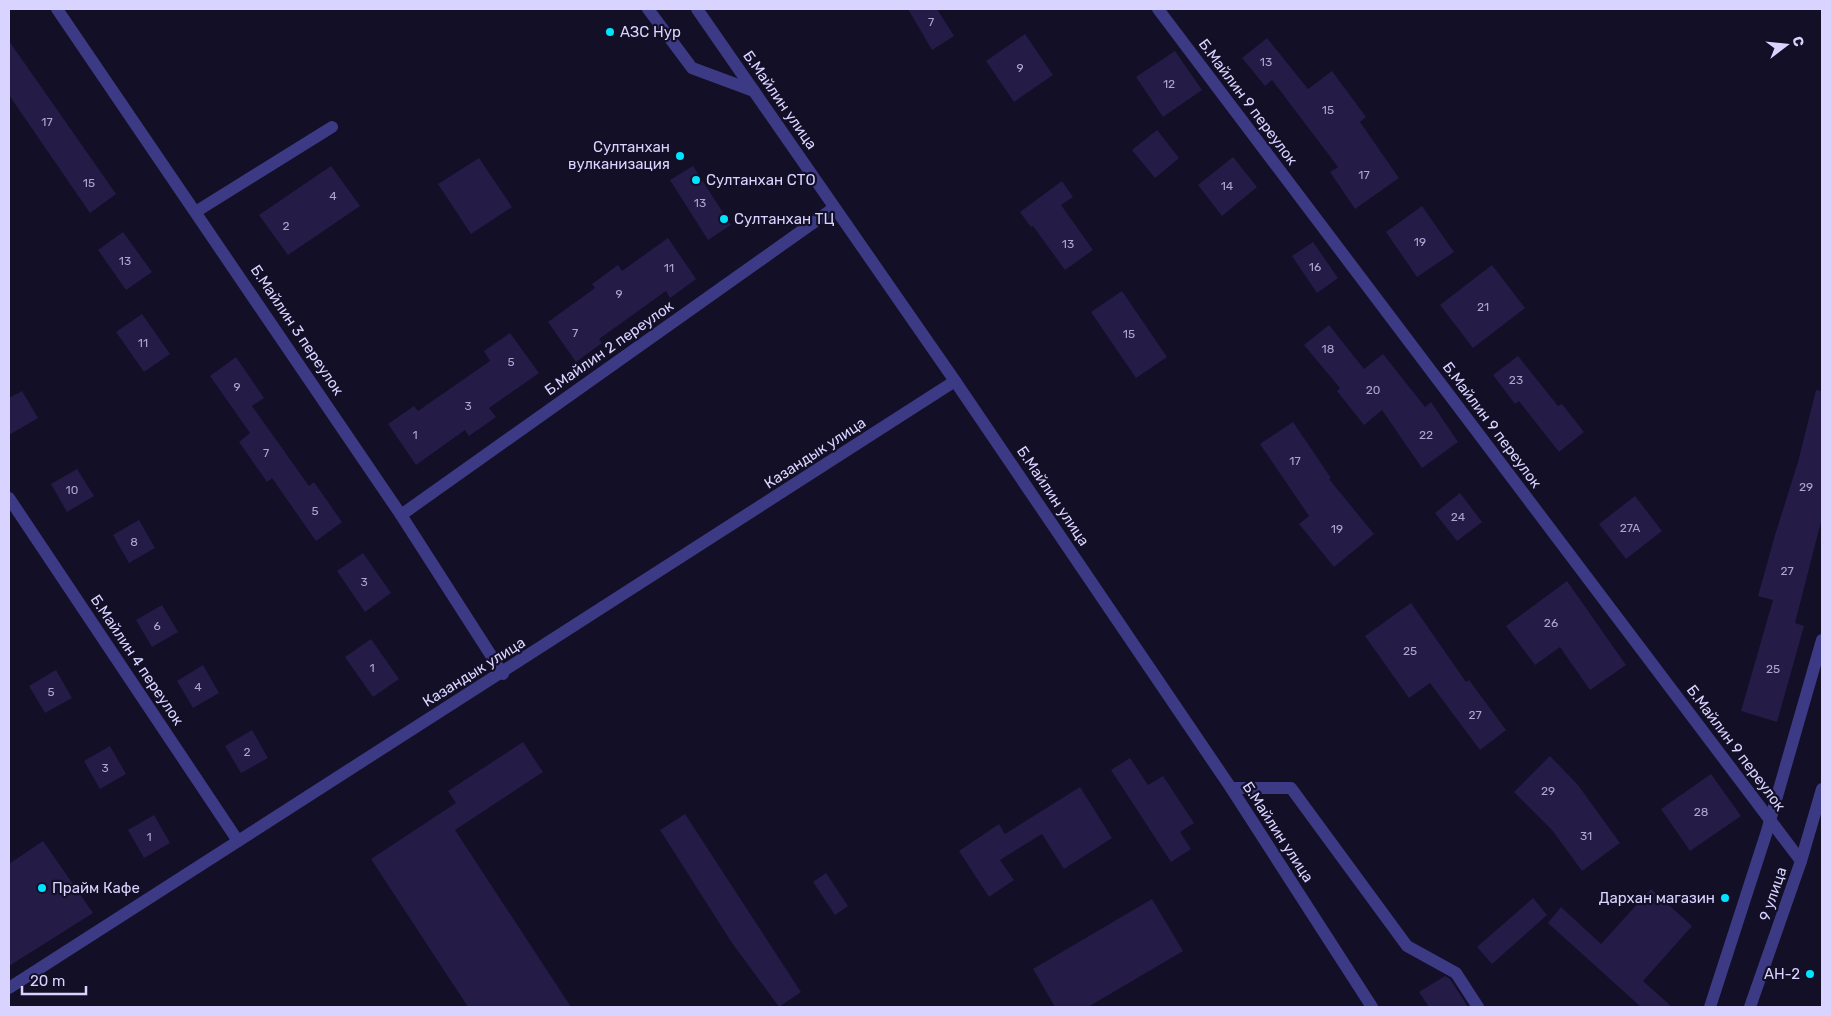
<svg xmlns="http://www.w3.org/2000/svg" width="1831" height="1016" font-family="Rubik,sans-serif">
  <rect width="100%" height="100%" fill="#130f26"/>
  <g fill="#241b47">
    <path d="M908 9H937L954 36 932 50Z"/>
    <path d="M1025 34 1053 75 1014 102 986 61Z"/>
    <path d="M1267 38 1308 89 1332 71 1366 117 1360 122 1399 178 1355 209 1330 172 1338 167 1272 80 1265 86 1242 58Z"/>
    <path d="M9 41 116 194 90 213 9 95Z"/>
    <path d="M1175 51 1202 90 1163 117 1136 77Z"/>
    <path d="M1157 130 1179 158 1155 178 1132 150Z"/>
    <path d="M1233 157 1257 187 1222 216 1198 185Z"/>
    <path d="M479 158 512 207 471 234 438 184Z"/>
    <path d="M331 166 360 206 288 255 259 215Z"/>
    <path d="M693 166 731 225 708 240 670 180Z"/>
    <path d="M1062 181 1073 197 1061 205 1093 250 1065 270 1033 226 1031 227 1020 212Z"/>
    <path d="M1422 206 1454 252 1417 277 1386 232Z"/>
    <path d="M123 232 152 272 126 290 98 250Z"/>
    <path d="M668 238 696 279 670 298 666 291 599 339 602 343 576 362 548 322 595 288 592 284 618 265 622 271Z"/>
    <path d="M1313 242 1338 278 1317 293 1292 256Z"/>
    <path d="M1492 265 1525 308 1473 348 1440 305Z"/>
    <path d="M1122 291 1167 357 1136 378 1091 312Z"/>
    <path d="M142 314 170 354 144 372 116 332Z"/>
    <path d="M1329 325 1364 369 1383 354 1425 407 1431 402 1458 442 1422 468 1382 410 1364 425 1337 391 1340 388 1304 345Z"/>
    <path d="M510 333 539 373 489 408 496 417 469 436 465 430 416 465 388 424 414 406 418 411 490 361 484 351Z"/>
    <path d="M1518 356 1558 406 1562 404 1584 432 1559 452 1519 401 1515 404 1493 375Z"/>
    <path d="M236 357 264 398 252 406 309 486 314 482 342 522 316 541 272 478 267 482 239 442 250 433 210 376Z"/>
    <path d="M1816 390 1822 391V518L1795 623 1804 626 1777 722 1741 711 1773 600 1758 596 1775 535 1798 462Z"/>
    <path d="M22 391 38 418 9 435V398Z"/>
    <path d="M1293 422 1331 478 1329 479 1374 534 1334 567 1299 524 1309 516 1260 444Z"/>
    <path d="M77 469 94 496 67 512 51 484Z"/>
    <path d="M1460 493 1482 522 1457 541 1435 513Z"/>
    <path d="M1635 496 1662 531 1626 559 1599 524Z"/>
    <path d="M139 520 155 548 129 563 113 535Z"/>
    <path d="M363 553 391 593 365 612 337 571Z"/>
    <path d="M1567 581 1626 665 1590 690 1560 647 1535 665 1506 626Z"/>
    <path d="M1411 603 1466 682 1469 680 1506 730 1480 750 1430 683 1409 698 1365 636Z"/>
    <path d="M162 605 178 632 152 647 136 620Z"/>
    <path d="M371 639 399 679 373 697 345 657Z"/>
    <path d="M203 665 219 693 193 708 177 681Z"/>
    <path d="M56 670 72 698 45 713 29 686Z"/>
    <path d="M252 730 268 758 241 773 225 746Z"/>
    <path d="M523 742 543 772 455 830 571 1007H468L371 859 456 803 448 791Z"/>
    <path d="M110 746 126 774 100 789 84 761Z"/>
    <path d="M1550 756 1578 785 1620 843 1582 871 1552 830 1514 792Z"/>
    <path d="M1130 758 1148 785 1163 776 1194 823 1180 832 1191 849 1171 862 1111 770Z"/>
    <path d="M1711 774 1741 816 1690 851 1661 809Z"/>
    <path d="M1080 787 1112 838 1064 869 1042 834 1000 860 1014 880 989 897 959 851 999 824 1005 834Z"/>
    <path d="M685 814 801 992 779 1007 732 943 660 830Z"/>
    <path d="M154 815 170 843 144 858 128 830Z"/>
    <path d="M43 841 93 913 9 966V864Z"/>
    <path d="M826 873 848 906 835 915 813 882Z"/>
    <path d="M1651 889 1692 926 1643 981 1672 1007H1641L1548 923 1561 907 1601 944Z"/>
    <path d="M1533 898 1547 915 1492 964 1477 947Z"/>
    <path d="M1152 899 1183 951 1088 1007H1055L1033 969Z"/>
    <path d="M1445 976 1450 979 1468 1007H1429L1419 992Z"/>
  </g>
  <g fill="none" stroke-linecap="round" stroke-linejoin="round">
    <g stroke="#3d3a85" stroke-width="12">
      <path d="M57 9 401 515 503 674"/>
      <path d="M648 9 692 68 754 91"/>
      <path d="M697 9 955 381 1231 788 1372 1007"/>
      <path d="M1158 9 1801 861"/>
      <path d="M197 211 332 127"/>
      <path d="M9 498 238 841"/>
      <path d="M401 515 834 208"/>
      <path d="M1231 788H1291L1407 946 1456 973 1478 1007"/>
      <path d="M9 988C324 786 641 586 955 381"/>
      <path d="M1710 1007 1767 831 1822 640"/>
      <path d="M1750 1007 1801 861 1822 789"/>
    </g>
  </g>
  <g fill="#00e5ff" stroke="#130f26" stroke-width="2">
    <circle cx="610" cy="32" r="5"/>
    <circle cx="680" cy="156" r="5"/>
    <circle cx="696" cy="180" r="5"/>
    <circle cx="724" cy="219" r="5"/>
    <circle cx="42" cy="888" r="5"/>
    <circle cx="1725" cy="898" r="5"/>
    <circle cx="1810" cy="974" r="5"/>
  </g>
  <g text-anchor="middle" stroke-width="4.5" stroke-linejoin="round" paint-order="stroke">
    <g font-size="12" fill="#aca6d1">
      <text x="931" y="26">7</text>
      <text x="1266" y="66">13</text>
      <text x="1020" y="72">9</text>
      <text x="1169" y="88">12</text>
      <text x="1328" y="114">15</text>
      <text x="47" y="126">17</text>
      <text x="1364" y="179">17</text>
      <text x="89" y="187">15</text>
      <text x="1227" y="190">14</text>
      <text x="333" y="200">4</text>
      <text x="700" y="207">13</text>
      <text x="286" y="230">2</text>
      <text x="1420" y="246">19</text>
      <text x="1068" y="248">13</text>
      <text x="125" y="265">13</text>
      <text x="1315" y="271">16</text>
      <text x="669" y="272">11</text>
      <text x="619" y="298">9</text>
      <text x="1483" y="311">21</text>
      <text x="575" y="337">7</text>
      <text x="1129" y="338">15</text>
      <text x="143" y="347">11</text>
      <text x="1328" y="353">18</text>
      <text x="511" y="366">5</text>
      <text x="1516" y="384">23</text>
      <text x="237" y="391">9</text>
      <text x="1373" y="394">20</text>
      <text x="468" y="410">3</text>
      <text x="415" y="439">1</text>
      <text x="1426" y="439">22</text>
      <text x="266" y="457">7</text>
      <text x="1295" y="465">17</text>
      <text x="1806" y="491">29</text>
      <text x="72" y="494">10</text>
      <text x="315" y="515">5</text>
      <text x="1458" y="521">24</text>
      <text x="1630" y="532">27A</text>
      <text x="1337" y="533">19</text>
      <text x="134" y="546">8</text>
      <text x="1787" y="575">27</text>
      <text x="364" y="586">3</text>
      <text x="1551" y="627">26</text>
      <text x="157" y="630">6</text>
      <text x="1410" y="655">25</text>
      <text x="372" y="672">1</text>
      <text x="1773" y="673">25</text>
      <text x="198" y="691">4</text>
      <text x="51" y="696">5</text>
      <text x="1475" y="719">27</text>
      <text x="247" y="756">2</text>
      <text x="105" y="772">3</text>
      <text x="1548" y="795">29</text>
      <text x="1701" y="816">28</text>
      <text x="1586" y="840">31</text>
      <text x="149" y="841">1</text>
    </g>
    <g font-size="15" fill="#d9d4ff" stroke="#130f26" text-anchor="start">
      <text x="620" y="37">АЗС Нур</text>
      <text x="670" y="152" text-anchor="end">Султанхан<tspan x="670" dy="17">вулканизация</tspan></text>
      <text x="706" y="185">Султанхан СТО</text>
      <text x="734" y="224">Султанхан ТЦ</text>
      <text x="52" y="893">Прайм Кафе</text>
      <text x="1715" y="903" text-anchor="end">Дархан магазин</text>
      <text x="1800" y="979" text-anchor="end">АН-2</text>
    </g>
    <g font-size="15" fill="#d9d4ff" stroke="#130f26">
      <text transform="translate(780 100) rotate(55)" y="5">Б.Майлин улица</text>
      <text transform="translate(1248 102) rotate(53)" y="5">Б.Майлин 9 переулок</text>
      <text transform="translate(297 330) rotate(56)" y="5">Б.Майлин 3 переулок</text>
      <text transform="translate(609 348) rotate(-35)" y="5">Б.Майлин 2 переулок</text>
      <text transform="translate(1492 425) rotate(53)" y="5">Б.Майлин 9 переулок</text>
      <text transform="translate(815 453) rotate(-33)" y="5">Казандык улица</text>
      <text transform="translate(1053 496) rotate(56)" y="5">Б.Майлин улица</text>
      <text transform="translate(137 660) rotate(56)" y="5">Б.Майлин 4 переулок</text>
      <text transform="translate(474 672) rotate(-32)" y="5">Казандык улица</text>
      <text transform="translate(1736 748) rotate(53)" y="5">Б.Майлин 9 переулок</text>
      <text transform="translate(1278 832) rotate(57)" y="5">Б.Майлин улица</text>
      <text transform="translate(1773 894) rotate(-71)" y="5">9 улица</text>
    </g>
  </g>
  <rect width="1831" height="1016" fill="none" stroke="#d9d4ff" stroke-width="20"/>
  <g transform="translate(1786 45) rotate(74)" stroke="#130f26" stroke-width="4" paint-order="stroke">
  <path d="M0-4L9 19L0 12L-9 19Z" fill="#d9d4ff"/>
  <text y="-8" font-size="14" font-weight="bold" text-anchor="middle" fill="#d9d4ff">С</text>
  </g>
  <path d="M22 986v8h64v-8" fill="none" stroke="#d9d4ff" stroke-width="2.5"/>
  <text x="30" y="986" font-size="15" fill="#d9d4ff" stroke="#130f26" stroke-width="4" paint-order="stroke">20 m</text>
</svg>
